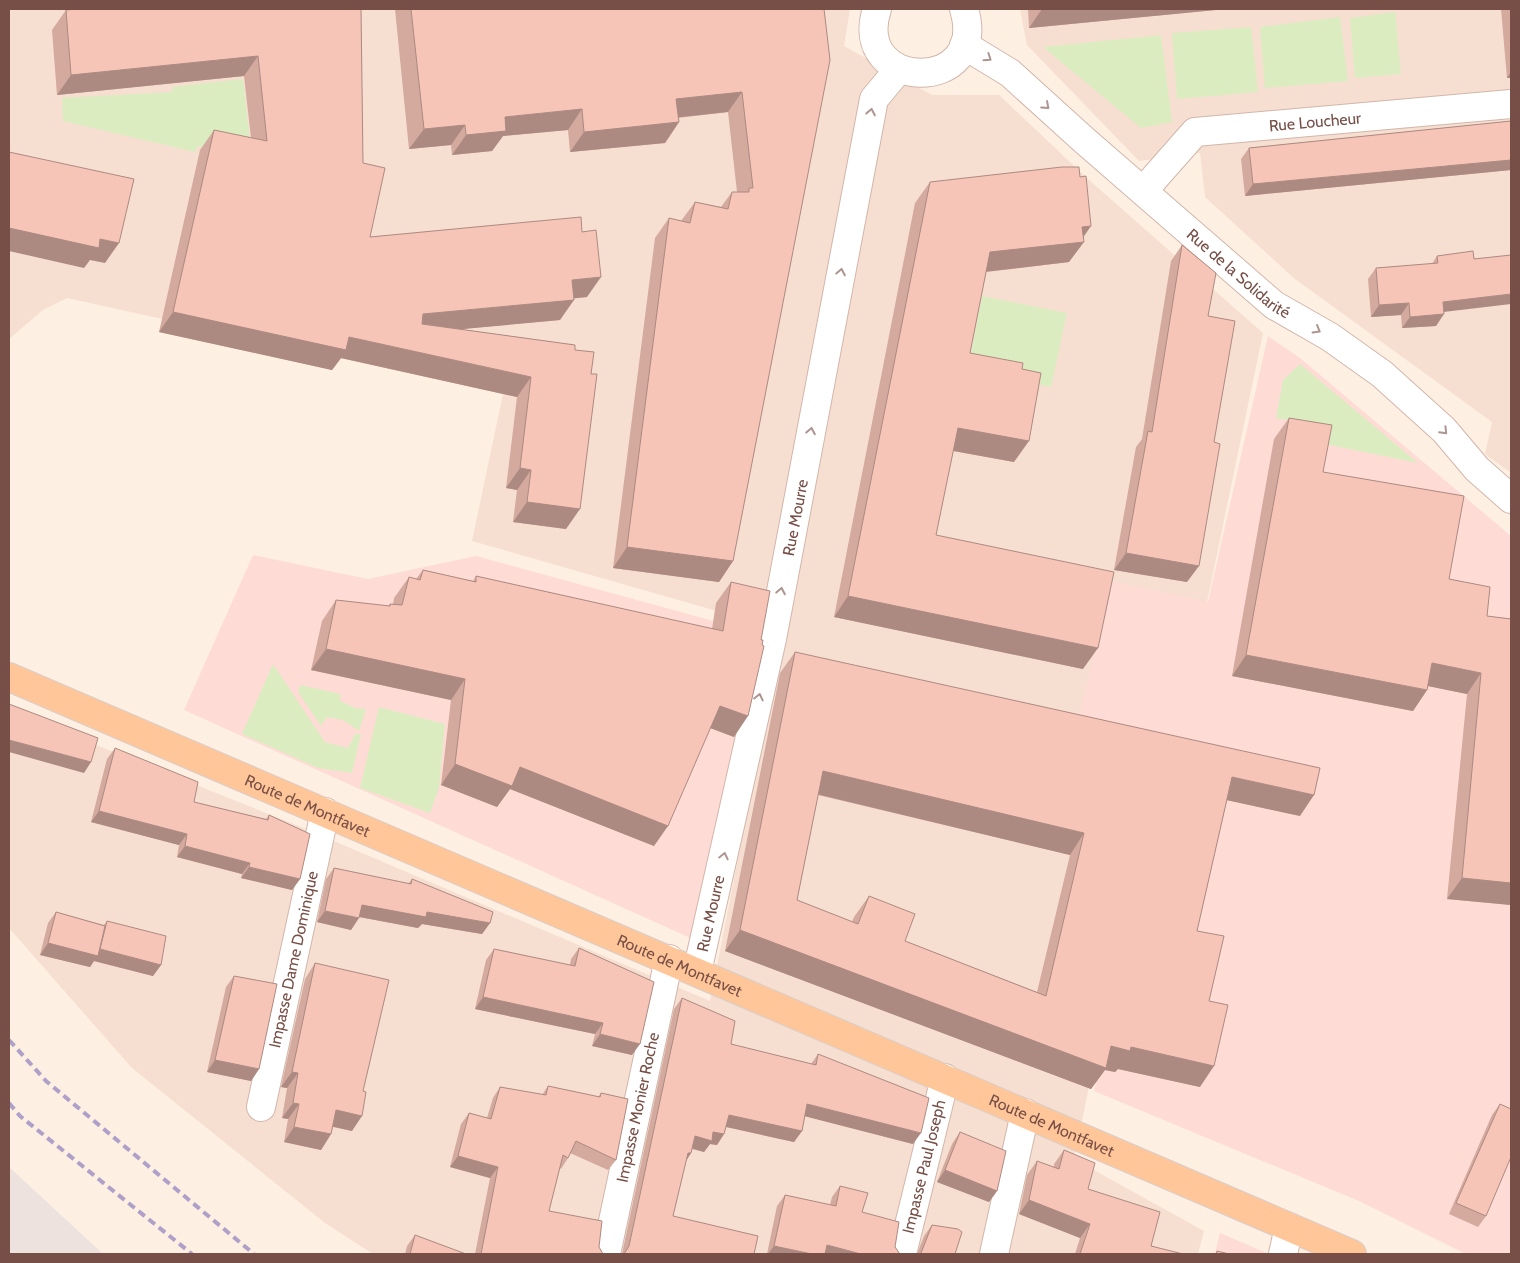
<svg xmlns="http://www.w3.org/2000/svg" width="1520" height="1263" font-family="Cabin,sans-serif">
  <rect width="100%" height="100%" fill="#feefe3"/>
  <g fill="#f6dfd1">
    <path d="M9 9H850L844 46 932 95H999L1089 180 1263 333 1207 602 1159 749 1074 1159 1204 1231 1198 1254H373L325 1223 132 1068 9 928V710L301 827 710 1001 783 630 472 541 503 394 67 298 43 310 9 339Z"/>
    <path d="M1020 9H1511V473L1485 454 1492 422 1295 279 1205 197 1200 153 1139 161 1027 45Z"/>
  </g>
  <g fill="#ffdbd6">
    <path d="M1268 336 1300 358 1511 536V1254H1466L1359 1201 1094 1091 1165 749 1077 727 1110 581 1208 602Z"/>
    <path d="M253 555 368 579 476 556 761 634 695 940 184 710Z"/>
    <path d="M1220 1233 1269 1254H1215Z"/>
  </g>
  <path fill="#ede2de" d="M9 1167 103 1254H9Z"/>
  <g fill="#dbedc0">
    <path d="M1395 12 1401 74 1355 78 1350 18Z"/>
    <path d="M1340 17 1348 81 1265 88 1260 27Z"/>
    <path d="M1251 27 1258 92 1177 99 1172 33Z"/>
    <path d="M1161 35 1172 122 1141 128 1043 47Z"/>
    <path d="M243 79 252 159 197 146 195 152 63 121 62 98 173 92 172 87Z"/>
    <path d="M982 296 1067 313 1051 387 968 369Z"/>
    <path d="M1300 364 1418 463 1300 439 1302 423 1276 418 1283 380Z"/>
    <path d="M273 664 325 742 348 748 355 734H361L352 773 318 768 242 734Z"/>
    <path d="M300 685 341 694 340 701 356 708 366 709 359 731 343 720 327 717 321 726 298 692Z"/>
    <path d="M379 707 445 724 439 788 430 813 360 788Z"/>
  </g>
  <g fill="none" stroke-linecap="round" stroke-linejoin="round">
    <g stroke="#d2b6ab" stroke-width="30">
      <g id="minor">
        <path d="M877 9C850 92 990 96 964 9"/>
        <path id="s1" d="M964 45 1010 73 1085 141 1274 305 1330 337 1382 374 1444 430 1477 469 1511 499"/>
        <path id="s2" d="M1143 191 1195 132 1511 104"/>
        <path id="s3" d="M697 972 772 639 874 99 899 69"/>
        <path id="s4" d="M261 1107 325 812"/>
        <path id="s5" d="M606 1254 669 959"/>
        <path id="s6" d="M902 1254 945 1078"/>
        <path d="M994 1254 1025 1113"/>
        <path d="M1283 1254 1289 1227"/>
      </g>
    </g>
    <g stroke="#d9cecb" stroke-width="30">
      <g id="primary">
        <path id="s7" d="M9 677 1352 1254"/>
      </g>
    </g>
    <use href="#minor" stroke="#fff" stroke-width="28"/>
    <use href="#primary" stroke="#ffc699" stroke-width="28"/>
    <g stroke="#afa0c9" stroke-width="4" stroke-dasharray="8 5" stroke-linecap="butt">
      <path d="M9 1040 46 1081 254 1254"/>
      <path d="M9 1103 20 1116 192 1254"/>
    </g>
  </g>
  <g fill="#d4a99e" fill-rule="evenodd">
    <path d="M361 9 363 163 370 237 587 297 574 298 560 320 460 329 575 345 566 529 513 522 517 490 506 488 517 397 341 358 332 370 159 332 200 150 214 130 251 138 244 76 57 95 52 30 66 10Z"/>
    <path d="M395 9H824L733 561 719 582 613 568 655 238 669 218 681 221 695 202 721 207 732 192H737L728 112 678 118 679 122 665 143 570 152 568 130 503 136 492 151 452 155 451 145 409 149Z"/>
    <path d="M1028 9H1226L1029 28Z"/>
    <path d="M1501 9H1511V78H1507Z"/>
    <path d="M1511 121V170L1245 196 1241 159 1249 148Z"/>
    <path d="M930 182 1083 238 1069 262 986 272 970 353 1022 369 1014 462 953 451 936 535 1083 669 834 617 915 203Z"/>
    <path d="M1182 245 1208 316 1187 582 1114 570 1136 447 1142 439 1171 261Z"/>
    <path d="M1437 256 1444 312 1436 326 1402 328 1401 315 1371 317 1368 279 1376 268 1432 264Z"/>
    <path d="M1289 418 1323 472 1449 579 1487 616 1511 619V905L1447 899 1467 694 1428 686 1427 690 1413 711 1232 676 1274 439Z"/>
    <path d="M423 570 473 581 476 576 712 629 716 603 731 582 734 737 710 728 654 846 510 789 497 807 441 785 451 700 311 670 322 621 336 600 388 606 390 604H393L394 598 409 577 416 579Z"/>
    <path d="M795 652 1300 816 1227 800 1197 931 1209 1001 1200 1087 1118 1069 1115 1072 1105 1070 1091 1089 725 951 780 673ZM818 795 1070 855 1037 992 905 941 869 896 854 917 852 922 797 900Z"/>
    <path d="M115 748 194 802 266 819 269 815 300 879 292 890 241 878 242 874 177 857 179 845 91 822 107 759Z"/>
    <path d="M334 868 408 884 412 879 490 923 482 934 422 924 418 928 359 917 351 930 317 922 326 879Z"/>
    <path d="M56 912 104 925 107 921 161 965 153 976 94 961 90 967 40 955 48 923Z"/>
    <path d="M579 948 632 1055 592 1046 595 1034 475 1009 486 960 494 949 570 965 571 959Z"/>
    <path d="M315 963 352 1131 333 1127 331 1134 321 1150 284 1142 288 1119 282 1118 287 1088 281 1087 305 979Z"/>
    <path d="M234 976 259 1069 251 1081 207 1072 226 987Z"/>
    <path d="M682 998 731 1044 811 1064 818 1054 913 1144 805 1116 802 1131 794 1142 726 1127 724 1134 717 1145 710 1144 704 1152 692 1149 691 1153 686 1161 673 1216 754 1254H622L674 1009Z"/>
    <path d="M548 1086 598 1097 601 1093 616 1160 608 1170 570 1153 568 1158 561 1169 560 1168 549 1211 599 1247 603 1254H475L490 1178 450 1167 461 1124 469 1113 487 1118 493 1098 500 1087 542 1095Z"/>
    <path d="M1500 1104 1486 1216 1478 1227 1449 1214 1492 1115Z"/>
    <path d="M960 1132 997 1191 989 1202 937 1182 952 1144Z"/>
    <path d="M1064 1150 1088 1189 1151 1246 1183 1254H1075L1080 1238 1019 1214 1027 1175 1037 1161 1054 1167V1164Z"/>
    <path d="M840 1186 862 1212 895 1247 900 1254H767L777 1206 785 1195 830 1205 832 1197Z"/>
    <path d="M932 1225 955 1254H958H917L924 1236Z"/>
    <path d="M415 1235 466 1254H405L407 1246Z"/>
  </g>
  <g fill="#ac8a81">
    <path d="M1042 9H1226L1029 28Z"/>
    <path d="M258 56 244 76 57 95 71 75Z"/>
    <path d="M1511 72V78H1507Z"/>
    <path d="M742 92 728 112 662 119 676 99Z"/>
    <path d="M582 109 568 130 503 136 492 151 452 155 466 135 505 117Z"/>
    <path d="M679 122 665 143 570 152 584 132Z"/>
    <path d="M465 125 451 145 409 149 424 129Z"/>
    <path d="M1511 160V170L1245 196 1253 184Z"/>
    <path d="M1091 226 1080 242H1084L1069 262 975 273 990 252 1082 227Z"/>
    <path d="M9 228 100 239 119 243 105 263 90 260 84 268 9 251Z"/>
    <path d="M601 277 587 297 558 300 572 280Z"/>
    <path d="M1511 294V304L1435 313 1443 302Z"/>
    <path d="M574 300 560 320 409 334 423 314Z"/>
    <path d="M1409 303 1401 315 1371 317 1379 305Z"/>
    <path d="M173 312 349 337 531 377 517 397 341 358 332 370 159 332Z"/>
    <path d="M1444 314 1436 326 1402 328 1410 317Z"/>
    <path d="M958 428 1029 441 1014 462 943 449Z"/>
    <path d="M520 468 531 470 517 490 506 488Z"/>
    <path d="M527 502 580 509 566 529 513 522Z"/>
    <path d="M627 547 733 561 719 582 613 568Z"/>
    <path d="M1126 553 1199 566 1187 582 1114 570Z"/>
    <path d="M848 596 1098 648 1083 669 834 617Z"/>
    <path d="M326 649 465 679 451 700 311 670Z"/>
    <path d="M1246 655 1427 690 1413 711 1232 676Z"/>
    <path d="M1432 663 1481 673 1467 694 1418 684Z"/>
    <path d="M720 706 748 716 734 737 705 726Z"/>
    <path d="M9 740 91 762 84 773 9 752Z"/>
    <path d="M455 764 520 767 668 826 654 846 510 789 497 807 441 785Z"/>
    <path d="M823 771 1084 833 1070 855 808 792Z"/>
    <path d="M1232 777 1314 795 1300 816 1217 798Z"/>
    <path d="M99 811 187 834 179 845 91 822Z"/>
    <path d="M185 846 250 863 242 874 177 857Z"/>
    <path d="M249 867 300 879 292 890 241 878Z"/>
    <path d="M1462 878 1511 883V905L1447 899Z"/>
    <path d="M362 905 427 912 490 923 482 934 422 924 418 928 354 916Z"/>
    <path d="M325 911 359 918 351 930 317 922Z"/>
    <path d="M740 930 1111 1046 1131 1047 1214 1066 1200 1087 1118 1069 1115 1072 1105 1070 1091 1089 725 951Z"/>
    <path d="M48 943 100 949 161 965 153 976 94 961 90 967 40 955Z"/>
    <path d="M483 997 603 1023 595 1034 475 1009Z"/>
    <path d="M600 1034 640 1044 632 1055 592 1046Z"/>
    <path d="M215 1060 259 1069 251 1081 207 1072Z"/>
    <path d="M292 1072 298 1073 287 1088 281 1087Z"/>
    <path d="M293 1103 299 1104 288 1119 282 1118Z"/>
    <path d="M807 1104 921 1133 913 1144 800 1115Z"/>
    <path d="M336 1110 362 1116 352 1131 326 1125Z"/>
    <path d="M729 1115 802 1131 794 1142 722 1126Z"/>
    <path d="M294 1127 331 1134 321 1150 284 1142Z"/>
    <path d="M713 1132 724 1134 717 1145 710 1144 704 1152 687 1147 695 1136Z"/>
    <path d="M688 1153H691L684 1164Z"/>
    <path d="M458 1156 498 1167 490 1178 450 1167Z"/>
    <path d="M945 1170 997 1191 989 1202 937 1182Z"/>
    <path d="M1029 1200 1090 1224 1080 1238 1019 1214Z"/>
    <path d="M827 1245 861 1254H821Z"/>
    <path d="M774 1246 812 1254H768Z"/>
  </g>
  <g fill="#f6c5b8" stroke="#ac8a81" fill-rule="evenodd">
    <path d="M77 9H361L363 163 385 168 370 237 581 217 582 232 596 230 601 277 572 280 574 300 423 314 422 324 575 345V350L594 352 591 374H597L580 509 527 502 531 470 520 468 531 377 349 337 346 350 173 312 214 130 267 141 258 56 71 75 66 10Z"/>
    <path d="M411 9H824L830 60 733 561 627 547 669 218 690 223 695 202 728 209 732 192H749V188H753L742 92 676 99 679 122 584 132 582 109 505 117 506 131 466 135 465 125 424 129Z"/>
    <path d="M1511 121V160L1253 184 1249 148Z"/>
    <path d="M9 152 134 179 119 243 100 239 99 248 9 228Z"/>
    <path d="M1062 167H1079L1080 177 1086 176 1091 226 1082 227 1084 242 990 252 970 353 1023 363 1022 369 1041 373 1029 441 958 428 936 535 1114 572 1098 648 848 596 930 182Z"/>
    <path d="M1182 245 1216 273 1208 316 1235 321 1214 442 1220 444 1199 566 1126 553 1148 431 1152 432Z"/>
    <path d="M1473 251 1474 259 1511 255V294L1443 302 1444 314 1410 317 1409 303 1379 305 1376 268 1438 263 1437 256Z"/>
    <path d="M1289 418 1332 425 1323 472 1464 496 1449 579 1490 587 1487 616 1511 619V883L1462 878 1481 673 1432 663 1427 690 1246 655Z"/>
    <path d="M423 570 476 582V576L723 631 731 582 770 591 761 640H763L762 645 764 646 748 716 720 706 668 826 520 767 512 786 455 764 465 679 326 649 336 600 390 606V604L402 605 409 577 420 580Z"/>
    <path d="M795 652 1320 768 1314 795 1232 777 1197 931 1224 936 1209 1001 1228 1005 1214 1066 1131 1047 1130 1051 1111 1046 1106 1068 740 930ZM823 771 1084 833 1046 996 905 941 915 914 869 896 858 924 797 900Z"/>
    <path d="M9 704 98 738 91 762 9 740Z"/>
    <path d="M115 748 198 782 194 802 268 820 269 815 310 834 300 879 249 867 250 863 185 846 187 834 99 811Z"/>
    <path d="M334 868 411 884 412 879 493 912 490 923 427 912 426 917 362 905 359 918 325 911Z"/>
    <path d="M56 912 105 926 98 956 48 943Z"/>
    <path d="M107 921 166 936 161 965 100 949Z"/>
    <path d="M579 948 654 982 640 1044 600 1034 603 1023 483 997 494 949 575 966Z"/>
    <path d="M315 963 389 980 363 1091 366 1092 362 1116 336 1110 331 1134 294 1127 299 1104 293 1103 298 1073 292 1072Z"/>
    <path d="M234 976 277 984 259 1069 215 1060Z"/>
    <path d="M682 998 735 1021 731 1044 816 1065 818 1054 929 1098 921 1133 807 1104 802 1131 729 1115 724 1134 713 1132 712 1141 695 1136 691 1153H688L673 1216 758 1236 754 1254H624L629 1246Z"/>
    <path d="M548 1086 600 1097 601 1093 628 1099 616 1160 576 1141 568 1158 563 1155 549 1211 602 1221 599 1247 603 1254H481L498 1167 458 1156 469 1113 491 1119 500 1087 546 1095Z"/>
    <path d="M1500 1104 1511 1109V1157L1486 1216 1456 1203Z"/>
    <path d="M960 1132 1006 1151 997 1191 945 1170Z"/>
    <path d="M1064 1150 1095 1163 1088 1189 1160 1212 1151 1246 1183 1254H1080L1090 1224 1029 1200 1037 1161 1059 1169Z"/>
    <path d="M840 1186 868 1193 862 1212 899 1222 895 1247 900 1254H861L827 1245 825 1254H812L774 1246 785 1195 836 1206Z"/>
    <path d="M932 1225 958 1229 962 1232 955 1254H958H920L921 1253Z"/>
    <path d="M415 1235 466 1254H410Z"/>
    <path d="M1217 1251 1229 1254H1216Z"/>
  </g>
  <defs><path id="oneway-chevron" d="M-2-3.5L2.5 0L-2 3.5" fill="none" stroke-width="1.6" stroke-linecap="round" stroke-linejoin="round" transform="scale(1.25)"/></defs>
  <g stroke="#ae9591">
    <use href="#oneway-chevron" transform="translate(988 58) rotate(34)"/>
    <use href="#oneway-chevron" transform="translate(1046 106) rotate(42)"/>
    <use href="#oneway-chevron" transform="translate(871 112) rotate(-79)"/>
    <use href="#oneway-chevron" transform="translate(841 272) rotate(-79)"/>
    <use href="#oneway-chevron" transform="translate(1317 330) rotate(30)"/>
    <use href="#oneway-chevron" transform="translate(811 431) rotate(-79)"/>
    <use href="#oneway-chevron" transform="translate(1444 431) rotate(46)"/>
    <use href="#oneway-chevron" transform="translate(781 591) rotate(-79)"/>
    <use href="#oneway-chevron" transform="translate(759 697) rotate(-77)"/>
    <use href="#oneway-chevron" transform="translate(724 856) rotate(-77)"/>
  </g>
  <g text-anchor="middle" stroke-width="4" stroke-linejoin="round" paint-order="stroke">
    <g font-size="16" fill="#784f47" stroke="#fff3eb">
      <text dy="6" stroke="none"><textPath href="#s2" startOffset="199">Rue Loucheur</textPath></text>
      <text dy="6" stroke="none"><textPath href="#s1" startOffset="358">Rue de la Solidarité</textPath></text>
      <text dy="6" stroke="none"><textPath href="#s3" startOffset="465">Rue Mourre</textPath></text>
      <text dy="6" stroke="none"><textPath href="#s7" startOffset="325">Route de Montfavet</textPath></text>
      <text dy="6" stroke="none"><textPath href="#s3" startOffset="60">Rue Mourre</textPath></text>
      <text dy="6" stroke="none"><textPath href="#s4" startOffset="151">Impasse Dame Dominique</textPath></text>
      <text dy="6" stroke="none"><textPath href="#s7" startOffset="730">Route de Montfavet</textPath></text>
      <text dy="6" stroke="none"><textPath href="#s5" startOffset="150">Impasse Monier Roche</textPath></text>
      <text dy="6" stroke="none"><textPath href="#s7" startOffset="1135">Route de Montfavet</textPath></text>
      <text dy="6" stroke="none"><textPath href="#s6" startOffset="90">Impasse Paul Joseph</textPath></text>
    </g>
  </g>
  <rect width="1520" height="1263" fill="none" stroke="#784f47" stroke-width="20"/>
</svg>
